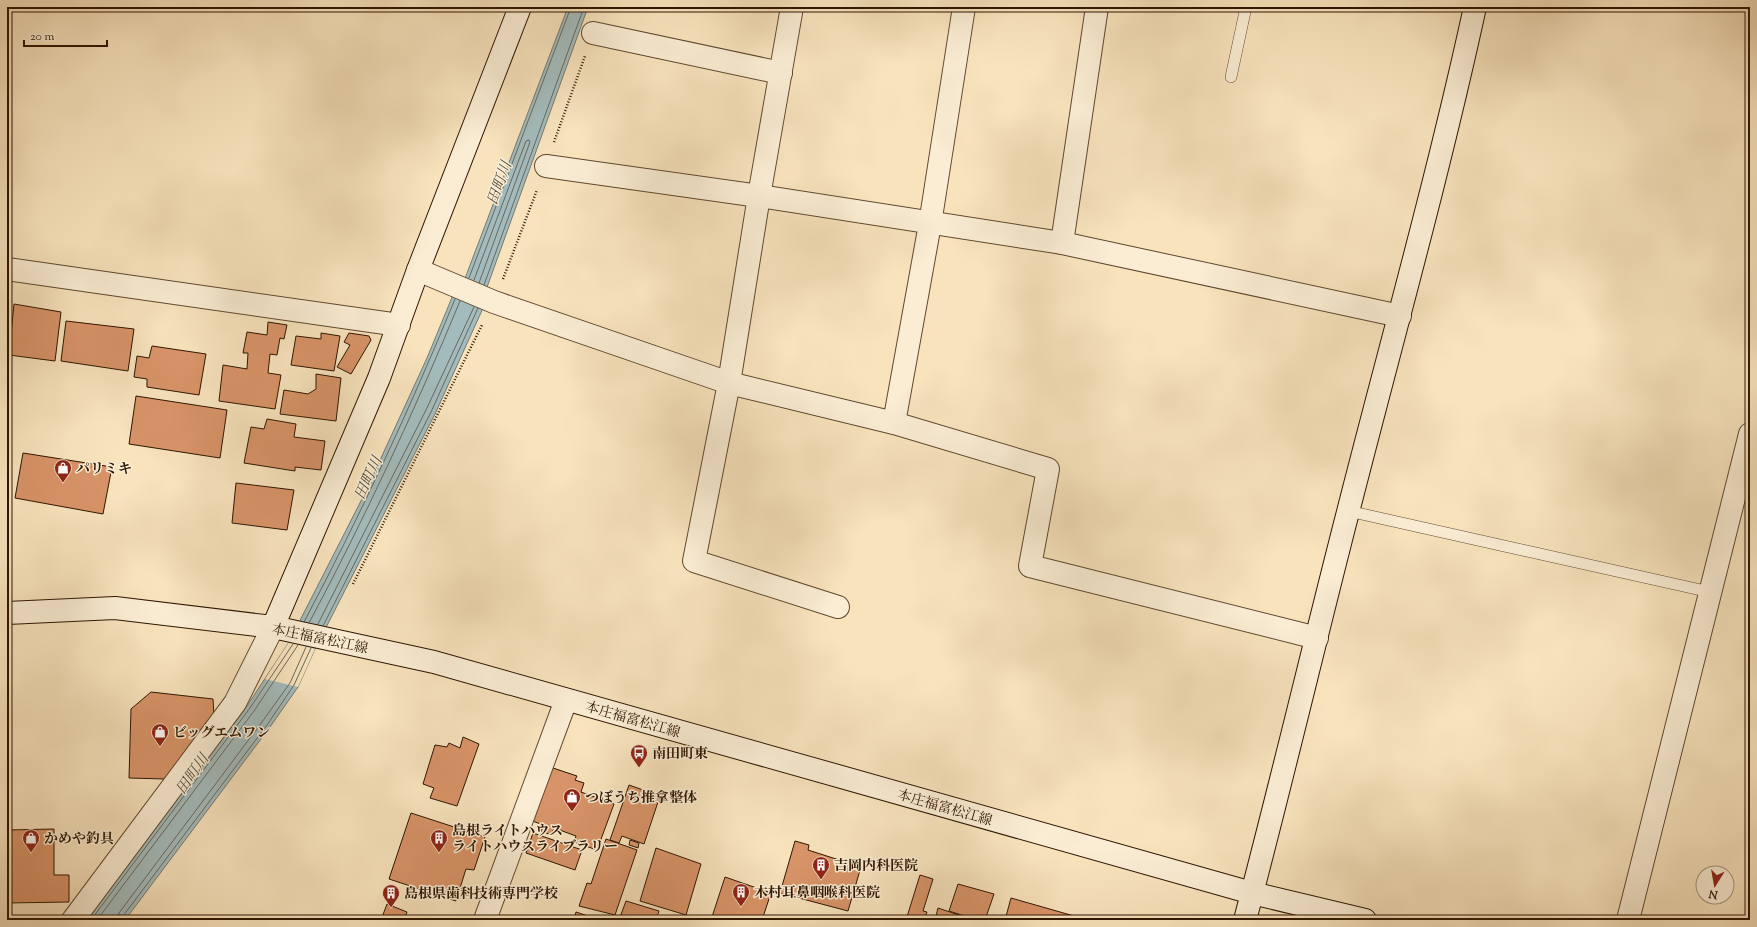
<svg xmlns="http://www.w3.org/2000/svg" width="1757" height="927" font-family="'Sorts Mill Goudy','Noto Serif JP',serif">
  <rect width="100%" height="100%" fill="#f8e3bd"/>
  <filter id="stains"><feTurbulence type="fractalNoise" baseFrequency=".005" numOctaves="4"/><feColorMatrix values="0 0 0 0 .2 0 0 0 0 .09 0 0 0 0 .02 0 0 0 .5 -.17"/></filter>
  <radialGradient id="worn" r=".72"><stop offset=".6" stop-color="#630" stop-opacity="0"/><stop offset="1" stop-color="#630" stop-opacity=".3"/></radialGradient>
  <path fill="#a3bbbc" stroke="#747971" d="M568 7H588L486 290 484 306 435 414 315 649 298 687 270 727 125 920H86L247 706 289 642 364 495 427 358 453 295 464 281Z"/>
  <path fill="#f8e3bd" d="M289 642 315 649 298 687 265 679Z"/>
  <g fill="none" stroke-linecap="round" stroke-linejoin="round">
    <g stroke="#68685e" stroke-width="1">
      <path d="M469 278 571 7"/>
      <path d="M474 280 526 141 529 140 530 142 479 283"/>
      <path d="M484 285 584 7"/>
      <path d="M304 622C360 516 410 409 455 299"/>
      <path d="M309 623C365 518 415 410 460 301"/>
      <path d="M318 624 426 410 474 307"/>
      <path d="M323 626 431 412 478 308"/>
      <path d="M91 920 250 708 293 644"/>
      <path d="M97 920 254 711 298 645"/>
      <path d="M117 920 119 913 262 722 290 683 306 647"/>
      <path d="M122 920 123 916 267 725 294 685 311 648"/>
    </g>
  </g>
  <g fill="#d89468" stroke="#2e1500">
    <path d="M14 304 61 312 55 361 9 355Z"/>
    <path d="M66 321 134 329 128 371 61 361Z"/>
    <path d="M268 322 287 325 284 339 280 338 277 355 270 354 268 373 281 375 275 409 219 401 223 365 247 369 248 353H243L247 332 267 335Z"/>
    <path d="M321 333 340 336 334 371 291 365 296 336 321 339Z"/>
    <path d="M349 333 369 336 371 340 351 374 337 367 350 345 344 342Z"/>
    <path d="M152 346 206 354 199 395 147 387V379L134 377 137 356 149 358Z"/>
    <path d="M316 374 341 378 336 421 280 414 284 390 308 394 316 389Z"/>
    <path d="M136 396 227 410 220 458 129 444Z"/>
    <path d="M267 419 296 424 294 437 325 441 321 470 295 467V471L244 463 251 427 264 429Z"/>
    <path d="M23 453 112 467 103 514 15 498Z"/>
    <path d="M236 483 294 490 287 530 232 523Z"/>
    <path d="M7 492H10L7 509Z"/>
    <path d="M151 692 213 699 214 716 165 779 129 778 131 709Z"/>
    <path d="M463 737 479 744 457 806 430 798 434 788 423 784 435 745 447 747 449 743 460 748Z"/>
    <path d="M550 767 577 776 575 780 584 783 581 792 614 804 597 850 574 842 576 836 554 828 551 835 541 831 543 825 530 820Z"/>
    <path d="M629 785 660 796 644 844 622 836 619 843 610 840Z"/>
    <path d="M411 813 485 837 474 870 466 869 456 901 389 879Z"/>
    <path d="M54 829V875H69V902L7 903V830Z"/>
    <path d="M533 833 582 850 575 870 526 853Z"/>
    <path d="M606 839 637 850 615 915 579 906 587 883 591 884Z"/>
    <path d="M630 840 639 843 638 848 629 845Z"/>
    <path d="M795 841 809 845 808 850 861 867 848 911 780 893Z"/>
    <path d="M656 848 701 864 686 915 640 901Z"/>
    <path d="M920 875 933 879 923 911 927 912 924 920H906Z"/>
    <path d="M725 877 771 893 762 920H711Z"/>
    <path d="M958 884 994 894 985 920H977L949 911Z"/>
    <path d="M1011 898 1074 916 1072 920H1005Z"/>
    <path d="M626 901 659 911 656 920H619Z"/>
    <path d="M387 904 407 912 404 920H381Z"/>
    <path d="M938 908 971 919V920H935Z"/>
    <path d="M576 912 600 920H574Z"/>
  </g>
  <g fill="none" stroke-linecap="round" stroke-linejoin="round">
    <g stroke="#60482f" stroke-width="12">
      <g id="lane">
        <path d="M1231 77 1246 7"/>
        <path d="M1348 511 1710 592"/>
      </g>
    </g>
    <g stroke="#60482f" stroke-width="24">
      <g id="street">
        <path d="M792 7 759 196 729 383 694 561 838 607"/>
        <path d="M593 33 781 73"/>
        <path d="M546 166 759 196 1062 243 1400 316"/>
        <path d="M1062 243 1097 7"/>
        <path d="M7 269 399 325"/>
        <path d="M418 270 494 302 729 383 894 423 1048 469 1030 566 1317 638"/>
        <path d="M894 423 930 224 964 7"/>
        <path d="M486 917 566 700"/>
        <path d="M73 920 235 703 273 627"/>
        <path d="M1628 920 1750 434"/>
      </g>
    </g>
    <g stroke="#2e1500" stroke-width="24">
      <g id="secondary">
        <path d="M7 613 115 608 273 627 434 662 1252 893 1365 920"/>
        <path d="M273 627 379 378 418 270 520 7"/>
        <path d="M1245 920C1281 784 1313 648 1348 512 1391 343 1438 177 1475 7"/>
      </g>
    </g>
    <g stroke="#2e1500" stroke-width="2.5" stroke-dasharray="1 2" stroke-linecap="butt">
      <path d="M554 142 585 56"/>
      <path d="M503 279 537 190"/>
      <path d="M353 584 482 325"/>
    </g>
    <use href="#lane" stroke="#faedd4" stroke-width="11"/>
    <use href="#street" stroke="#faedd4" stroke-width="22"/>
    <use href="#secondary" stroke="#faedd4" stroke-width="22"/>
  </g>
  <defs>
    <g id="shop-pin" transform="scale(0.9)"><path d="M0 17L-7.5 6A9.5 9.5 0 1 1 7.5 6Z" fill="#8f2418" stroke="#faedd4"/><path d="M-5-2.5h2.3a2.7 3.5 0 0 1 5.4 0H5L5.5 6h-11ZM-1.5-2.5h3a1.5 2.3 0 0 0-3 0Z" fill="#fff"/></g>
    <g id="bus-pin" transform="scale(0.9)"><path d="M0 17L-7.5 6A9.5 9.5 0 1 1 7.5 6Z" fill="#8f2418" stroke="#faedd4"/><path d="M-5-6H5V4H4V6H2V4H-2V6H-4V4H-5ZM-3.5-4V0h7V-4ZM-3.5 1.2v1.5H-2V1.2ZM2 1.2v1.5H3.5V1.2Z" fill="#fff"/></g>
    <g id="building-pin" transform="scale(0.9)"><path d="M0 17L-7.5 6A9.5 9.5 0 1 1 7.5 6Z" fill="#8f2418" stroke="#faedd4"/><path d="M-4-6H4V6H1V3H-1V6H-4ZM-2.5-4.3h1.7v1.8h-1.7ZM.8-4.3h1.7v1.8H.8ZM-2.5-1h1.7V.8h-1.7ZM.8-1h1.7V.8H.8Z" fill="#fff"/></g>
  </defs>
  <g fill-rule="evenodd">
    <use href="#shop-pin" x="63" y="468"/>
    <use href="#shop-pin" x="160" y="732"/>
    <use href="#bus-pin" x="639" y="753"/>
    <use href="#shop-pin" x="572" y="797"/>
    <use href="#shop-pin" x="31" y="838"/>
    <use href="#building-pin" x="439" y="838"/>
    <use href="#building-pin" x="821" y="865"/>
    <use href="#building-pin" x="741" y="892"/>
    <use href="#building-pin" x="391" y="893"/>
  </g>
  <g text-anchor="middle" stroke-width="3" stroke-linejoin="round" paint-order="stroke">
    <g font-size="14" font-weight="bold" fill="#2e1500" stroke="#faedd4" text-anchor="start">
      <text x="76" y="473">パリミキ</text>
      <text x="173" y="737">ビッグエムワン</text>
      <text x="652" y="758">南田町東</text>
      <text x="585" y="802">つぼうち推拿整体</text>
      <text x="452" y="835">島根ライトハウス<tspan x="452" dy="16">ライトハウスライブラリー</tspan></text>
      <text x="44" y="843">かめや釣具</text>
      <text x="834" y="870">吉岡内科医院</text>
      <text x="754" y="897">木村耳鼻咽喉科医院</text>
      <text x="404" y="898">島根県歯科技術専門学校</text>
    </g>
    <g font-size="14" fill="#2e1500" stroke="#faedd4">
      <text transform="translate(320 638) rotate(12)" y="5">本庄福富松江線</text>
      <text transform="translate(633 719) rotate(16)" y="5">本庄福富松江線</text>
      <text transform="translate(945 807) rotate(16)" y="5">本庄福富松江線</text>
    </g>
    <g font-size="15" font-style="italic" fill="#574f42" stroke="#faedd4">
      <text transform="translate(499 183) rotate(-70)" y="5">田町川</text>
      <text transform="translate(368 478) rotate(-65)" y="5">田町川</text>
      <text transform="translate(192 774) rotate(-55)" y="5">田町川</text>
    </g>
  </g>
  <rect width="1757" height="927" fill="none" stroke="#f8e3bd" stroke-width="24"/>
  <rect x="8" y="8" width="1741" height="911" fill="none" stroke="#2e1500" stroke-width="2"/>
  <rect x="12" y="12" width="1733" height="903" fill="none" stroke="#2e1500"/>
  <g transform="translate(1715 885) rotate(191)"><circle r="19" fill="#faedd4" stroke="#a8977f"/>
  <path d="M0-3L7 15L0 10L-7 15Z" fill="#8f2418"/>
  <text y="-6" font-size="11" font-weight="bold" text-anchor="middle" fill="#2e1500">N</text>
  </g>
  <path d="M24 40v6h83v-6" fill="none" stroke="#2e1500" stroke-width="2"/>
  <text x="30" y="40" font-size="12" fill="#2e1500" stroke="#faedd4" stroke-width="3" paint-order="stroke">20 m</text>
  <rect width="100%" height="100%" filter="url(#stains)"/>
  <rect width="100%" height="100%" fill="url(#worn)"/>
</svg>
